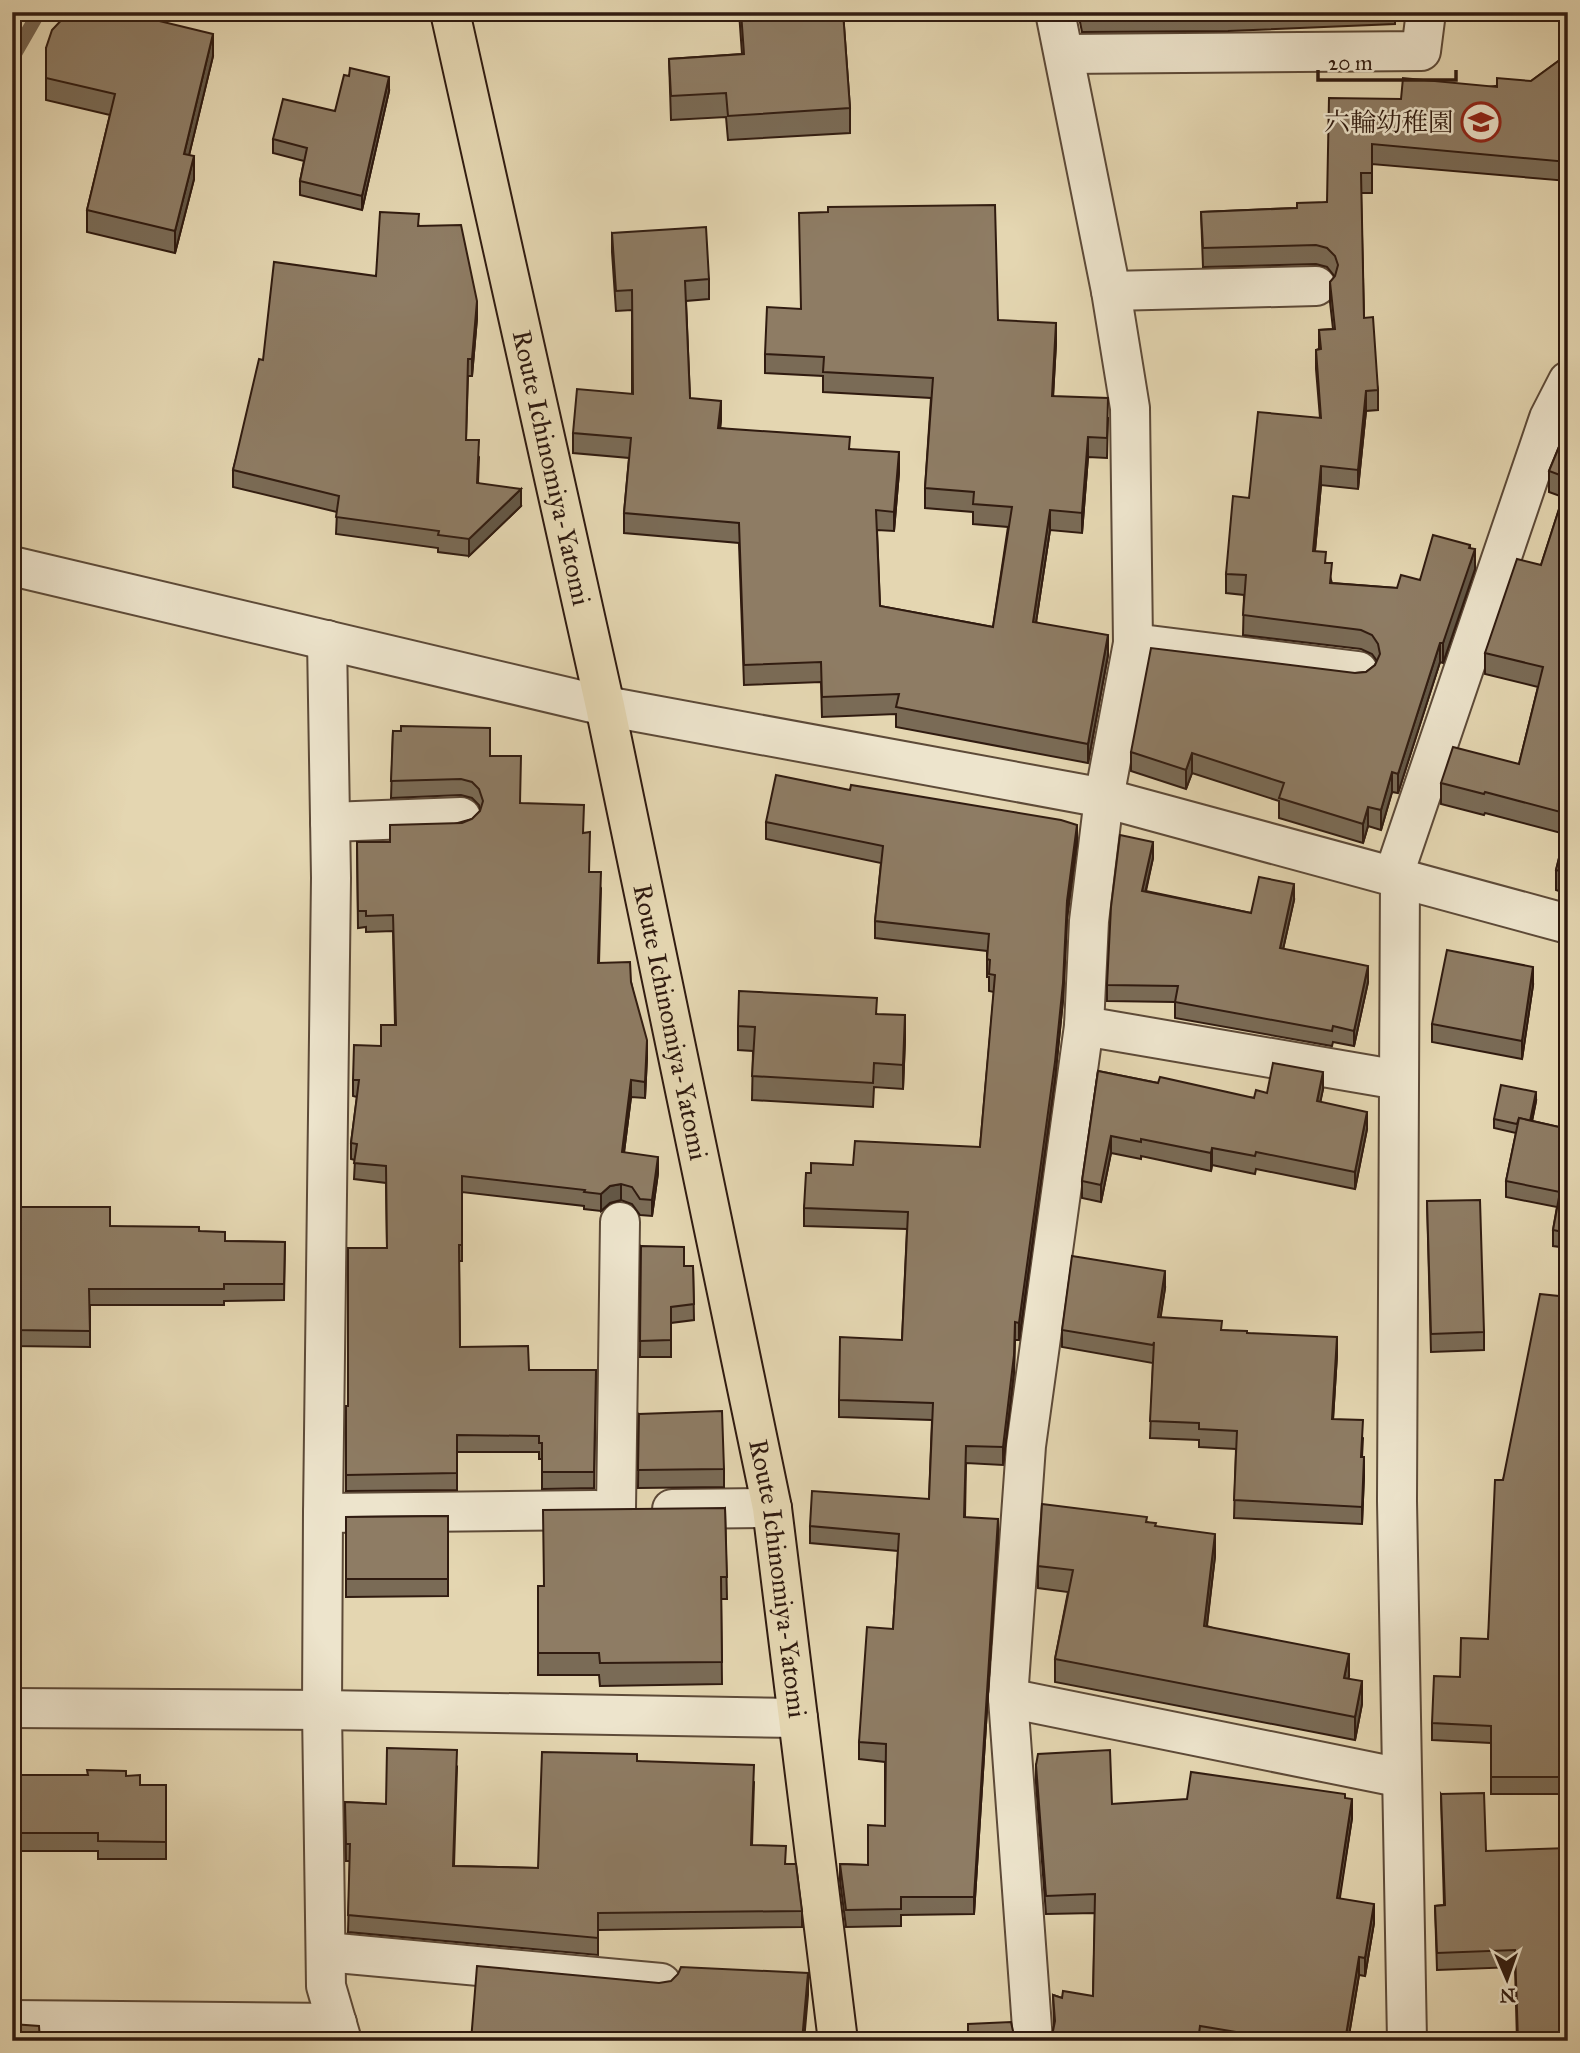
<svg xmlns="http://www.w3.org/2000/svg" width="1580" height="2053" font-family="'IM FELL Great Primer','Noto Serif JP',serif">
  <rect width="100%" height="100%" fill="#e4d6b1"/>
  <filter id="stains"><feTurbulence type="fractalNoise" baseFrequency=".00286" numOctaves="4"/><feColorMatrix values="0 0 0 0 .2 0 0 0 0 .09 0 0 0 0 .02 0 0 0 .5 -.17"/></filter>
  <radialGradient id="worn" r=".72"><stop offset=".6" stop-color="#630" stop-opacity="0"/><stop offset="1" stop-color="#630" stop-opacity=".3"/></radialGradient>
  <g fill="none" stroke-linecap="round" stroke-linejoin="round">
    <path stroke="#776550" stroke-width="14" d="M12 59 39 12"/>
    <g stroke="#5d4a38" stroke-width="42">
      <g id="minor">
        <path d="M1064 54 1421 51 1426 12"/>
        <path d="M1111 291 1316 286"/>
        <path d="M12 566 605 706 1104 798 1568 924"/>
        <path d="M327 640 331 878 323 1513 322 1710 326 1986 342 2041"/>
        <path d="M1133 643 1358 671"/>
        <path d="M330 822 461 817"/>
        <path d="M1393 877 1549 418 1568 381"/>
        <path d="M1400 879 1397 1501 1407 2041"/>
        <path d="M1084 1026 1399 1080"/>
        <path d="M616 1509 620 1222"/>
        <path d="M672 1509 772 1508"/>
        <path d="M323 1513 595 1510"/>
        <path d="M1008 1698 1402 1778"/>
        <path d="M12 1708 322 1710 798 1718"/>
        <path d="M326 1952 661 1983"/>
        <path d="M12 2020 337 2023"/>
        <path d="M1033 2041 1008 1698 1026 1446 1084 1026 1089 921 1104 798 1133 643 1130 408 1111 291 1055 12"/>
      </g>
    </g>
    <g stroke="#301b10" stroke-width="42">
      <g id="major">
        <path id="s1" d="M450 12 605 706 772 1508 838 2041"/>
      </g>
    </g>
    <use href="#minor" stroke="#ede4cc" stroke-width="38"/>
    <use href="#major" stroke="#e4d6b1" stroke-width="38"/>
  </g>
  <g fill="#7a6b56" stroke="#301b10" stroke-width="2">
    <path d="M739 12H843L850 108V133L728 140 726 117 671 120 669 59 742 54Z"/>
    <path d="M1078 12H1395V24L1228 31 1082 32Z"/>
    <path d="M156 20 213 56 189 155 194 179 175 253 87 232V210L110 115 46 100V48Z"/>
    <path d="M1568 54V181L1372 164V193H1361L1364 318 1378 390V410L1366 411 1358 489 1321 485 1315 551 1326 563 1332 583 1397 588 1420 580 1470 548 1475 569 1443 663 1440 662 1398 793 1392 792 1381 830 1368 826 1363 843 1279 818V801L1192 773 1186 789 1131 771V752L1355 673 1366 672 1375 665 1377 661 1372 654 1361 649 1243 635 1244 595 1226 593V574L1249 498 1320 418 1316 369V350L1319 349V330L1333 329 1330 302V282L1335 277 1327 267 1316 264 1203 267 1201 212 1297 208 1327 202 1401 99 1531 81Z"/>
    <path d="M389 91 362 210 300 195V181L304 161 273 153V139L335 111Z"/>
    <path d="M419 226 477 318 472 376H468L466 440 479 457 478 483 521 506 469 556 438 552V548L336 534 337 512 233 487V470L263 360 376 276Z"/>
    <path d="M612 233 709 279V299L686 301 690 398 721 420 720 428 850 449 899 472 894 531 877 530 880 606 993 627 1008 527 973 524V512L925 508V488L931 398 823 392V376L765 373V354L998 320 1056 343 1053 396 1108 418 1107 458 1088 457 1082 533 1050 530 1036 622 1108 655 1088 763 896 727V714L822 717 821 682 744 685 739 543 624 533V513L629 458 573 453V433L632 394V310L616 311 612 252Z"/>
    <path d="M1568 425V894L1556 890V870L1565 834 1485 813 1484 815 1441 804V783L1519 764 1538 687 1485 674V653L1541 565 1563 497 1549 492V471Z"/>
    <path d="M393 731 490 756 520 803 584 833 589 872 601 888 599 963 631 982 647 1057 645 1098 631 1097 624 1152 658 1173 652 1216 640 1215 632 1204 621 1200 610 1203 601 1211 584 1209V1206L462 1192V1261H459L460 1347 529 1370H596L594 1488 542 1489V1459H539V1452H457V1490L346 1491V1406H348L387 1248 386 1183 354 1179 355 1160 351 1159V1143L357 1097 353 1096V1080L381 1046 395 1025 393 931 366 932V927L358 928 357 842H390L472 819 480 811V809L479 805 472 798 461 795 391 798Z"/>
    <path d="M766 822 1077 842 1067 918 1063 1000 1055 1079 1019 1340H1015L1014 1372 1003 1465 966 1463 965 1517 998 1536 974 1914 901 1915V1926L846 1927 840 1881V1864L868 1865 885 1826V1762L859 1759V1742L893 1629 898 1551 810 1543V1526L929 1499 932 1420 839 1417V1400L902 1340 907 1229 804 1226V1208L811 1173 853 1165 980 1147 994 992 989 991V977H987V951L875 938V921L881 863 766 839Z"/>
    <path d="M1153 858 1146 891 1251 913 1294 900 1283 949 1368 982 1354 1046 1333 1042 1332 1046 1175 1018V1002L1107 1001V985Z"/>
    <path d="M1533 985 1522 1059 1432 1042V1024Z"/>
    <path d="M877 1014 905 1039 903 1089 874 1087 873 1107 752 1100 753 1051 738 1050V1026Z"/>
    <path d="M1098 1071 1158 1083 1254 1098 1267 1093 1323 1089 1320 1102 1367 1129 1355 1189 1256 1169 1255 1174 1212 1165 1211 1171 1141 1156V1159L1111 1153 1101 1202 1082 1198V1181Z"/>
    <path d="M1536 1101 1532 1121 1568 1129V1248L1553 1246V1230L1557 1207 1506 1197V1181L1516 1133 1494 1128V1119Z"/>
    <path d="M1427 1201 1484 1332V1350L1431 1352Z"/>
    <path d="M12 1207 110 1226 199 1231 225 1241 285 1242 284 1300 224 1301V1305H90V1347L12 1346Z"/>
    <path d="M641 1246 684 1266H693L694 1320 671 1323V1357H640Z"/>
    <path d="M1165 1288 1160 1318 1222 1330 1247 1333 1337 1355 1333 1419 1363 1438 1362 1457 1364 1475 1362 1524 1234 1518 1236 1449 1199 1447V1440L1150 1438 1153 1363 1062 1347V1330Z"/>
    <path d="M1568 1297V1794H1491V1743L1432 1740V1723L1460 1677 1488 1639 1503 1480Z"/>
    <path d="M639 1414 724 1469V1487L638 1488Z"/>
    <path d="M725 1508 727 1599H721L722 1684 600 1686 599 1675H538V1586H543Z"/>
    <path d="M448 1516V1596L346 1597V1517Z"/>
    <path d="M1147 1522 1215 1556 1207 1626 1349 1676 1348 1679 1362 1704 1355 1740 1055 1682V1659L1068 1592 1038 1588V1566Z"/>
    <path d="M637 1761 754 1782 752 1845 786 1864 802 1911V1927L598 1930V1955L348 1932 350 1861H346L345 1802 386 1804 457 1767 454 1866 538 1868Z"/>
    <path d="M1036 1765 1112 1804 1345 1798 1352 1818 1339 1899 1374 1923 1365 1976 1359 1975 1348 2041H1043L1053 2031 1054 2026 1053 1995 1062 1998 1093 1996 1095 1913 1046 1914 1036 1783Z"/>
    <path d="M12 1775 126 1776 140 1785H166V1859H98V1851H12Z"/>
    <path d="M1441 1794 1486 1851 1568 2041H1517L1515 1967 1437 1970 1435 1906 1444 1905Z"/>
  </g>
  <g fill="#635746" stroke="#301b10" stroke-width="2">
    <path d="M152 12H157L151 41V19Z"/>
    <path d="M213 34V56L184 176V154Z"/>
    <path d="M389 77V91L362 210V196Z"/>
    <path d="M194 156V179L175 253V231Z"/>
    <path d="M477 301V318L472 376V359Z"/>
    <path d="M1056 323V343L1052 416V396Z"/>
    <path d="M1366 391V411L1358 489V470Z"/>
    <path d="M721 401V420L718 448V428Z"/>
    <path d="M1088 437V457L1082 533V513Z"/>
    <path d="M899 452V472L894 531V512Z"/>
    <path d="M1321 466V485L1313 571V551Z"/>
    <path d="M521 489V506L469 556V539Z"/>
    <path d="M1050 510V530L1033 642V622Z"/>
    <path d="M1470 545V564L1475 549V569L1443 663V643Z"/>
    <path d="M1108 635V655L1088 763V744Z"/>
    <path d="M1440 643V662L1398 793V774Z"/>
    <path d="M1192 753V773L1186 789V770Z"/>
    <path d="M1392 772V792L1381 830V810Z"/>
    <path d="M1368 807V826L1363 843V824Z"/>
    <path d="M1077 825V842L1067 918 1063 1000 1055 1079 1019 1340V1323Z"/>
    <path d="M1153 842V858L1142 906V891Z"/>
    <path d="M1294 884V900L1280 963V948Z"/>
    <path d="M1368 966V982L1354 1046V1031Z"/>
    <path d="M1533 967V985L1522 1059V1041Z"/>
    <path d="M905 1015V1039L903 1089V1065Z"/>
    <path d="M647 1040V1057L645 1098V1082Z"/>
    <path d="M1323 1072V1089L1317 1119V1101Z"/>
    <path d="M631 1080V1097L622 1168V1152Z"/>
    <path d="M1536 1092V1101L1529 1136V1127Z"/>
    <path d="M1367 1112V1129L1355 1189V1172Z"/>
    <path d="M1111 1136V1153L1101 1202V1185Z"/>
    <path d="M1212 1148V1165L1211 1171V1153Z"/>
    <path d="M658 1157V1173L652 1216V1200Z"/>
    <path d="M621 1184V1200L610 1203 601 1211V1194L610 1186Z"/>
    <path d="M1165 1271V1288L1158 1335V1317Z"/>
    <path d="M1015 1322 1014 1372 1003 1465V1447Z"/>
    <path d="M1337 1337V1355L1332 1436V1419Z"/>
    <path d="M1364 1457V1475L1362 1524V1507Z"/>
    <path d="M998 1519V1536L974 1914V1897Z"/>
    <path d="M1215 1534V1556L1204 1648V1626Z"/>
    <path d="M1349 1654V1676L1344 1700V1678Z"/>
    <path d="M1362 1681V1704L1355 1740V1717Z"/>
    <path d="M1352 1799V1818L1337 1917V1898Z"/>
    <path d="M1374 1904V1923L1365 1976V1958Z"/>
    <path d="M1359 1957V1975L1348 2041H1345Z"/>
    <path d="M808 1973V1995L804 2041H802Z"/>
  </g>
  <g fill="#8e7c64" stroke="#301b10" stroke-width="2">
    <path d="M69 12H152L151 19 213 34 184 154 194 156 175 231 87 210 115 94 46 78V48L52 30Z"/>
    <path d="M741 12H843L850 108 728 116 726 93 671 96 669 59 744 54Z"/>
    <path d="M1082 12H1251L1082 14Z"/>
    <path d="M1568 54V162L1372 144V173H1361L1364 318 1373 317 1378 390 1366 391 1358 470 1321 466 1313 551 1326 552 1325 563H1332L1330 583 1397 588 1401 575 1420 580 1433 535 1470 545 1469 548 1475 549 1443 643H1440L1398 774 1392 772 1381 810 1368 807 1363 824 1279 798 1284 783 1192 753 1186 770 1131 752 1151 648 1355 673 1366 672 1375 665 1380 654 1378 644 1372 635 1361 630 1243 615 1246 575 1226 574 1233 496 1249 498 1258 412 1321 418 1316 350 1321 349 1319 330 1335 329 1330 282 1335 276 1338 265 1335 256 1327 248 1316 245 1203 248 1201 212 1297 208V203L1327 202 1329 98 1401 99 1403 78 1497 87V78L1531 81Z"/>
    <path d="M350 68 389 77 362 196 300 181 307 148 273 139 283 99 335 111 344 75 349 76Z"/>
    <path d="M995 205 998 320 1056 323 1052 396 1108 398 1107 438 1088 437 1082 513 1050 510 1033 622 1108 635 1088 744 896 707 899 694 822 697 821 662 744 665 739 523 624 513 631 438 573 433 577 389 633 394 632 290 616 291 612 233 706 227 709 279 685 281 690 398 721 401 718 428 850 437 849 449 899 452 894 512 876 510 880 606 993 627 1012 507 973 504 974 492 925 488 933 378 823 372 824 357 765 354 767 307 801 309 799 213 828 212V207Z"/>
    <path d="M380 212 419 214 418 226 461 225 477 301 472 359H468L466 440H479L477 483 521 489 469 539 438 535 439 531 336 517 339 496 233 470 259 359 263 360 274 262 376 276Z"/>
    <path d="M1568 425V478L1549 471Z"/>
    <path d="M1568 481V814L1485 792 1484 794 1441 783 1453 747 1519 764 1543 667 1485 653 1517 559 1541 565Z"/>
    <path d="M401 726 490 728V756H521L520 803 584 805 583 833 590 832 589 872H601L598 963 630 962 631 982 647 1040 645 1082 631 1080 622 1152 658 1157 652 1200 640 1199 632 1187 621 1184 610 1186 601 1194 584 1192 585 1190 462 1176V1245H459L460 1347 528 1346 529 1370H596L594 1472H542V1443H539V1436L457 1435V1473L346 1475V1406H348V1248H387L386 1166 354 1163 357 1144 351 1143 359 1080H353L354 1045 381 1046V1025H396L393 915 366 916V911H358L357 842H390V825L462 823 472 819 480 811 483 801 479 789 472 782 461 779 391 781 393 731H401Z"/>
    <path d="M776 775 850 790 851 785 1061 820 1077 825 1067 901 1063 983 1055 1062 1019 1323 1015 1322 1014 1355 1003 1447 966 1446 964 1517 998 1519 974 1897H901V1909L846 1910 840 1864 868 1865V1825L885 1826 886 1744 859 1742 867 1627 893 1629 899 1534 810 1526 812 1491 929 1499 933 1403 839 1400 840 1337 902 1340 908 1212 804 1208 806 1173H811V1163L853 1165 855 1141 980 1147 995 975 989 974 990 960 987 959 989 934 875 921 883 846 766 822Z"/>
    <path d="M1568 822V873L1556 870Z"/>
    <path d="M1120 835 1153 842 1142 891 1251 913 1259 877 1294 884 1280 948 1368 966 1354 1031 1333 1026 1332 1031 1175 1002 1178 986 1107 985 1111 907Z"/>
    <path d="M1447 950 1533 967 1522 1041 1432 1024Z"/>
    <path d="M739 991 877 998 876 1014 905 1015 903 1065 874 1063 873 1083 752 1076 755 1027 738 1026Z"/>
    <path d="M1273 1063 1323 1072 1317 1101 1367 1112 1355 1172 1256 1152 1255 1156 1212 1148 1211 1153 1141 1139V1142L1111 1136 1101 1185 1082 1181 1098 1071 1158 1083 1160 1077 1254 1098 1256 1090 1267 1093Z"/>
    <path d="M1501 1085 1536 1092 1530 1121 1519 1118 1517 1124 1494 1119Z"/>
    <path d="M1519 1118 1568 1129V1233L1553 1230 1560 1192 1506 1181Z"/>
    <path d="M1480 1200 1484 1332 1431 1334 1427 1201Z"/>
    <path d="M12 1207H110V1226L199 1227V1231L225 1232V1241L285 1242 284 1284H224V1289H89L90 1331 12 1330Z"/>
    <path d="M641 1246 684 1247V1266H693L694 1304 671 1307V1340L640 1341Z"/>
    <path d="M1072 1256 1165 1271 1158 1317 1222 1321 1221 1330 1247 1331V1333L1337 1337 1332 1419 1363 1420 1361 1457H1364L1362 1507 1234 1500 1237 1431 1199 1429V1423L1150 1421 1154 1342 1153 1345 1062 1330Z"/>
    <path d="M1540 1294 1568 1297V1777H1491V1726L1432 1723 1434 1676 1460 1677 1461 1638 1488 1639 1495 1480H1503Z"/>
    <path d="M722 1411 724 1469 638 1470 639 1414Z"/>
    <path d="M1042 1504 1147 1517 1146 1522 1156 1523 1155 1526 1215 1534 1204 1626 1349 1654 1344 1678 1362 1681 1355 1717 1055 1659 1073 1570 1038 1566Z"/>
    <path d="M725 1508 727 1577H721L722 1662 600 1663 599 1653H538V1586H544L543 1510Z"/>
    <path d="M448 1516V1579H346V1517Z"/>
    <path d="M387 1748 457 1750 453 1866 538 1868 542 1752 637 1754V1761L754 1765 751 1845 786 1846 785 1864H796L802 1911 598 1913V1938L348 1915 350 1844H346L345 1802 386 1804Z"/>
    <path d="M1110 1750 1112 1804 1187 1799 1191 1772 1345 1794V1798L1352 1799 1337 1898 1374 1904 1365 1958 1359 1957 1345 2041H1290L1200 2026 1198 2041H1043L1053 2031 1055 2021 1053 1995 1062 1998 1063 1991 1093 1996 1095 1894 1046 1896 1036 1765 1038 1754Z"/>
    <path d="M87 1770 126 1771V1776L140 1775V1785H166V1842L98 1841V1833H12V1775H88Z"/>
    <path d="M1484 1793 1486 1851 1568 1848V2041H1518L1515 1950 1437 1953 1435 1906 1445 1905 1441 1794Z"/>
    <path d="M477 1966 659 1983 671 1981 678 1974 681 1967 808 1973 802 2041H471Z"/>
    <path d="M1011 2022 1013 2031 1014 2041H904V2035L968 2032V2024Z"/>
    <path d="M12 2024 39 2026 40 2041H12Z"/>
    <rect x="285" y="2036" width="39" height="5"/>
  </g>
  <defs>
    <g id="school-ring" transform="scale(2.0125)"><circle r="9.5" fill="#ede4cc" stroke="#8f2418" stroke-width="1.5"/><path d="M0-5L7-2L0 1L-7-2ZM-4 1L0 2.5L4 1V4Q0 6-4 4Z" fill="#8f2418"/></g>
  </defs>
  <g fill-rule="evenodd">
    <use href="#school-ring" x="1481" y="122"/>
  </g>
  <g text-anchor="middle" stroke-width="5" stroke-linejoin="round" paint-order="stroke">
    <g font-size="26" fill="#301b10" stroke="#ede4cc" text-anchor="end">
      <text x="1454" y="131">六輪幼稚園</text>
    </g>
    <g font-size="26" fill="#301b10" stroke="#ede4cc">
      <text dy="9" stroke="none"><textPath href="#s1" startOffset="467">Route Ichinomiya-Yatomi</textPath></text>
      <text dy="9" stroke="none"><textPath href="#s1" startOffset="1034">Route Ichinomiya-Yatomi</textPath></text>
      <text dy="9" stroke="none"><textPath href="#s1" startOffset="1601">Route Ichinomiya-Yatomi</textPath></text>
    </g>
  </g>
  <rect width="1580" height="2053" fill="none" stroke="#e4d6b1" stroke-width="42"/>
  <rect x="14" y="14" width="1552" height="2025" fill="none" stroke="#301b10" stroke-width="3.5"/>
  <rect x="21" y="21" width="1538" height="2011" fill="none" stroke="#301b10" stroke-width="2"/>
  <g transform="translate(1507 1979) rotate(178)" stroke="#ede4cc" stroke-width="5" paint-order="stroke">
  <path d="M0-5L12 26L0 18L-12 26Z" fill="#301b10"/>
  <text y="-10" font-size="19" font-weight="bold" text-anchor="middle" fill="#301b10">N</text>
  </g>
  <path d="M1318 70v10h138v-10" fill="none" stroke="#301b10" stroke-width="3.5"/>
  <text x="1328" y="70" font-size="21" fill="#301b10" stroke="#ede4cc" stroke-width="5" paint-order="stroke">20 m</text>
  <rect width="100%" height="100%" filter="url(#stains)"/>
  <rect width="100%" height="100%" fill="url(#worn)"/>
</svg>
